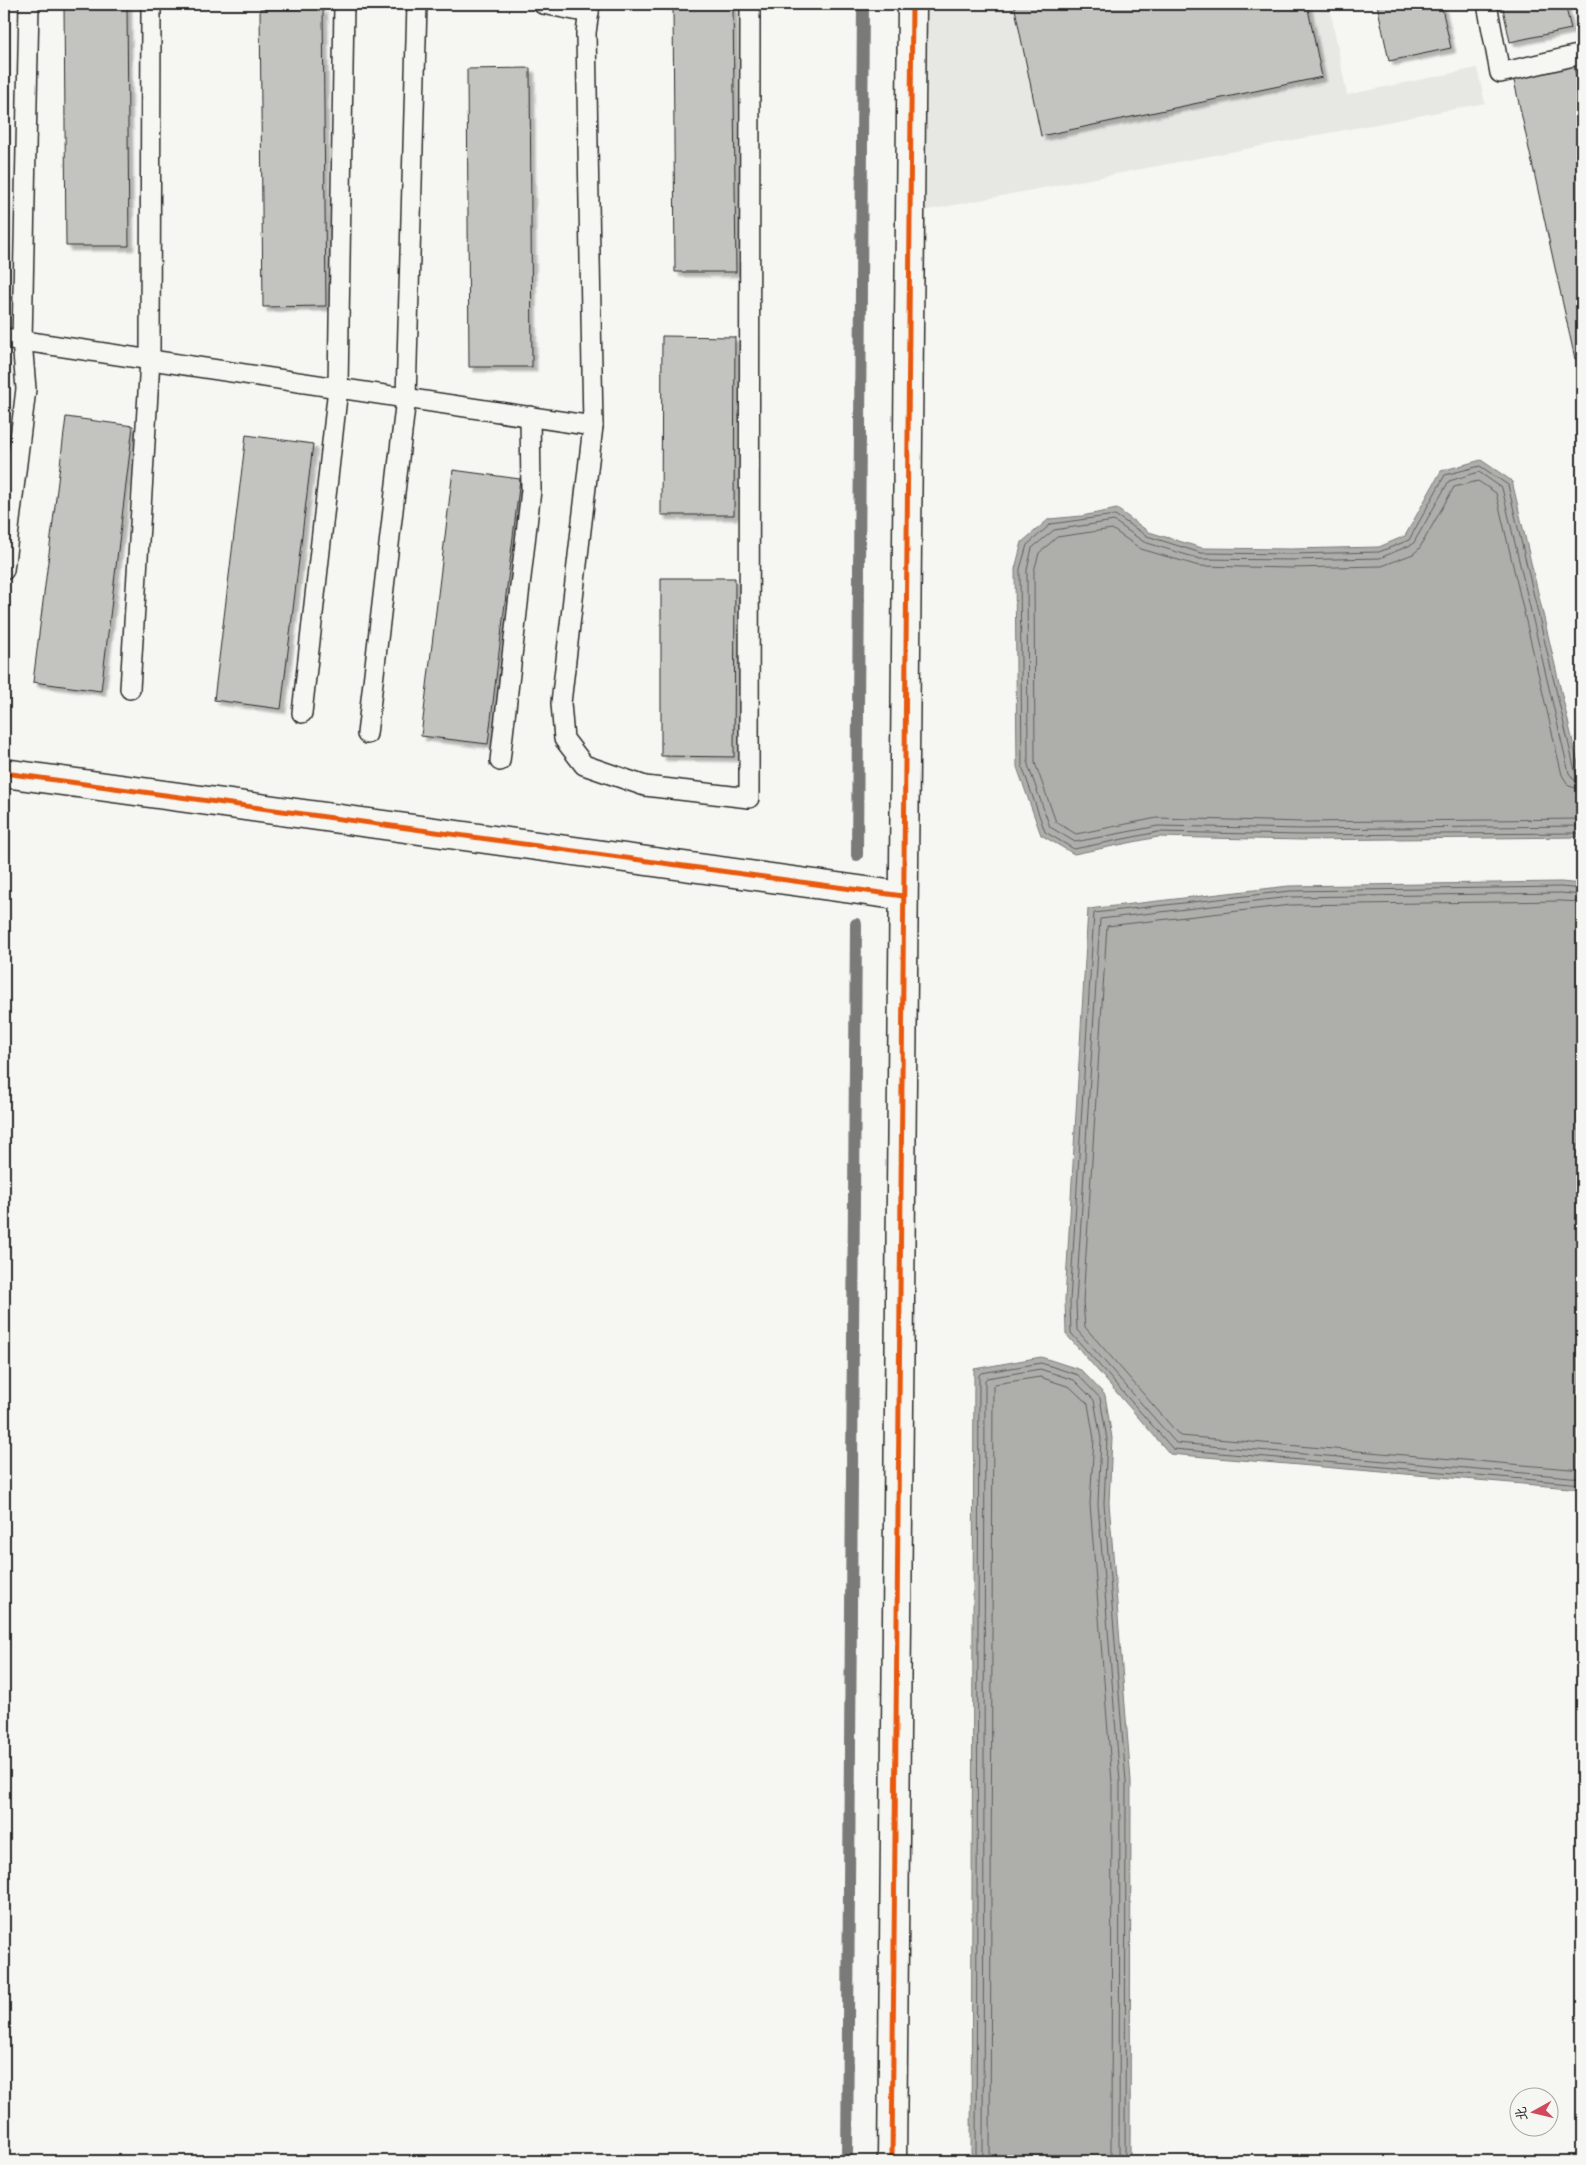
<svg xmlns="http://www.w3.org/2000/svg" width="1586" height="2165" font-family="Caveat,'LXGW WenKai TC',sans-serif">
  <defs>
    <filter id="shadow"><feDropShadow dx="4.5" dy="4.5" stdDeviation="1" flood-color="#0004"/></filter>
  </defs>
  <rect width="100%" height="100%" fill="#f6f6f2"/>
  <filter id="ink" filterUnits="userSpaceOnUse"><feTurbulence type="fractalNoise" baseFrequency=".02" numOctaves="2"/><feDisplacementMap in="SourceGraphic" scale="10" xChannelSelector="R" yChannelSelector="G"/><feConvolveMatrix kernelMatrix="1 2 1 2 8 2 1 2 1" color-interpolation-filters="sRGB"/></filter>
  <g filter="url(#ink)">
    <path fill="#e7e7e3" d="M924 4H1329L1347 95 1477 68 1485 103 923 211Z"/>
    <g fill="#aeaeab" stroke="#7a7a78">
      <path d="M1481 460 1512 481 1582 781V837L1302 840 1158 837 1074 854 1041 835 1017 767 1015 569 1022 542 1049 519 1082 516 1117 509 1149 532 1202 548 1291 549 1379 547 1405 536 1441 471Z"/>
      <path d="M1561 882 1582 884V1489L1170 1454 1066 1334 1065 1300 1088 909 1289 886Z"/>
      <path d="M1041 1357 1081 1370 1105 1395 1112 1438 1109 1503 1131 1781 1130 2161H971L974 1369Z"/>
    </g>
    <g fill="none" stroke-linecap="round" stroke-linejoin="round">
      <g stroke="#5f5f5e" stroke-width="1">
        <path d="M1582 776 1577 775 1575 771 1508 485 1480 466 1445 475 1409 540 1379 552 1291 554 1201 553 1147 536 1115 515 1051 524 1027 545 1020 569 1022 766 1045 832 1074 849 1158 832 1302 835 1582 833"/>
        <path d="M1582 782 1574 780 1569 773 1502 488 1479 472 1449 481 1413 544 1380 558 1291 560 1200 559 1144 542 1114 521 1054 530 1032 548 1027 570 1028 765 1050 827 1075 842 1158 826 1302 829 1582 826"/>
        <path d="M1582 790 1569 786 1562 775 1496 493 1478 481 1454 487 1419 549 1413 554 1382 566 1291 568 1199 566 1141 549 1112 529 1057 537 1039 553 1034 571 1035 763 1056 822 1076 834 1157 818 1302 822 1582 819"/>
        <path d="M1582 889 1561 887 1290 891 1094 913 1070 1301 1071 1333 1173 1449 1582 1484"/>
        <path d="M1582 895 1561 893 1290 897 1100 919 1076 1301 1077 1330 1176 1443 1582 1478"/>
        <path d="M1582 902 1561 901 1291 905 1107 926 1083 1301 1085 1327 1180 1436 1582 1470"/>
        <path d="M976 2161 979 1375 981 1373 1041 1363 1078 1375 1100 1398 1107 1439 1104 1503 1126 1782 1125 2161"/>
        <path d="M983 2161 985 1380 987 1378 1040 1369 1074 1380 1094 1400 1101 1439 1098 1504 1120 1782 1119 2161"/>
        <path d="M990 2161 993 1386 995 1384 1040 1377 1070 1387 1088 1404 1094 1439 1090 1504 1112 1782 1111 2161"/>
      </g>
      <g stroke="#7a7a78" stroke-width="12">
        <path d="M857 855 863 4"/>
        <path d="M847 2161 856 924"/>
      </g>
    </g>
    <g fill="#c3c3c0" stroke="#2b2b2b" filter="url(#shadow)">
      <path d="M64 4H127L129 246H66Z"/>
      <path d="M673 4H733L736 272H675Z"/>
      <path d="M1014 4H1307L1322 77 1041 136Z"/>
      <path d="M1377 4H1441L1451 48 1389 61Z"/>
      <path d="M1502 4H1565L1571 29 1510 42Z"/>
      <path d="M260 9H323L326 306 263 307Z"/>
      <path d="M1573 62 1582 102V357L1575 359 1513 76Z"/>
      <path d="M530 68 532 367H469L467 69Z"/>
      <path d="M662 336 735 337 734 515H661Z"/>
      <path d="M66 417 133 426 101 691 33 682Z"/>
      <path d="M246 435 313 444 281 709 214 700Z"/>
      <path d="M453 470 520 479 488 744 421 736Z"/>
      <path d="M661 578H735L734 757 661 756Z"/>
    </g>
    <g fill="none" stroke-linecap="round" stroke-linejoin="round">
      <g stroke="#2b2b2b" stroke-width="22">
        <g id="service">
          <path d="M543 4 589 13"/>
          <path d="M590 4 586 33 593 426 561 703 564 739 584 765 645 786 749 798 750 4"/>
          <path d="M1487 4 1500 73 1582 54"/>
          <path d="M4 338 593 426"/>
          <path d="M4 570 26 389 22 341 29 4"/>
          <path d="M130 689 150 360 151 4"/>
          <path d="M302 713 338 388 344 4"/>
          <path d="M367 734 406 398 417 4"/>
          <path d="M500 761 531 490 530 416"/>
        </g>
      </g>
      <g stroke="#2b2b2b" stroke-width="31">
        <g id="minor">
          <path d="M4 773 903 896"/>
          <path d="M892 2161 912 4"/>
        </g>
      </g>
      <use href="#service" stroke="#f6f6f2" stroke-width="19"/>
      <use href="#minor" stroke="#f6f6f2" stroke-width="28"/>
      <g stroke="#f6f6f2" stroke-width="8">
        <g id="cycleway">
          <path d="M4 773 903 896"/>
          <path d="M892 2161 912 4"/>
        </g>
      </g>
      <use href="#cycleway" stroke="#e8590c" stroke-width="5"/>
    </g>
  </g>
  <rect width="1586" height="2165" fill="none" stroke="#f6f6f2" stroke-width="20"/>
  <rect x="10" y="10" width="1566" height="2145" fill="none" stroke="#2b2b2b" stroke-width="2" filter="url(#ink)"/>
  <g transform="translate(1534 2112) rotate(262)"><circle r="24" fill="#f6f6f2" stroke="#a5a5a2"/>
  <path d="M0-4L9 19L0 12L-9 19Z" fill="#d1495b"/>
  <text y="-8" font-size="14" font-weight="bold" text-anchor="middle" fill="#2b2b2b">北</text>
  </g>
</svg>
